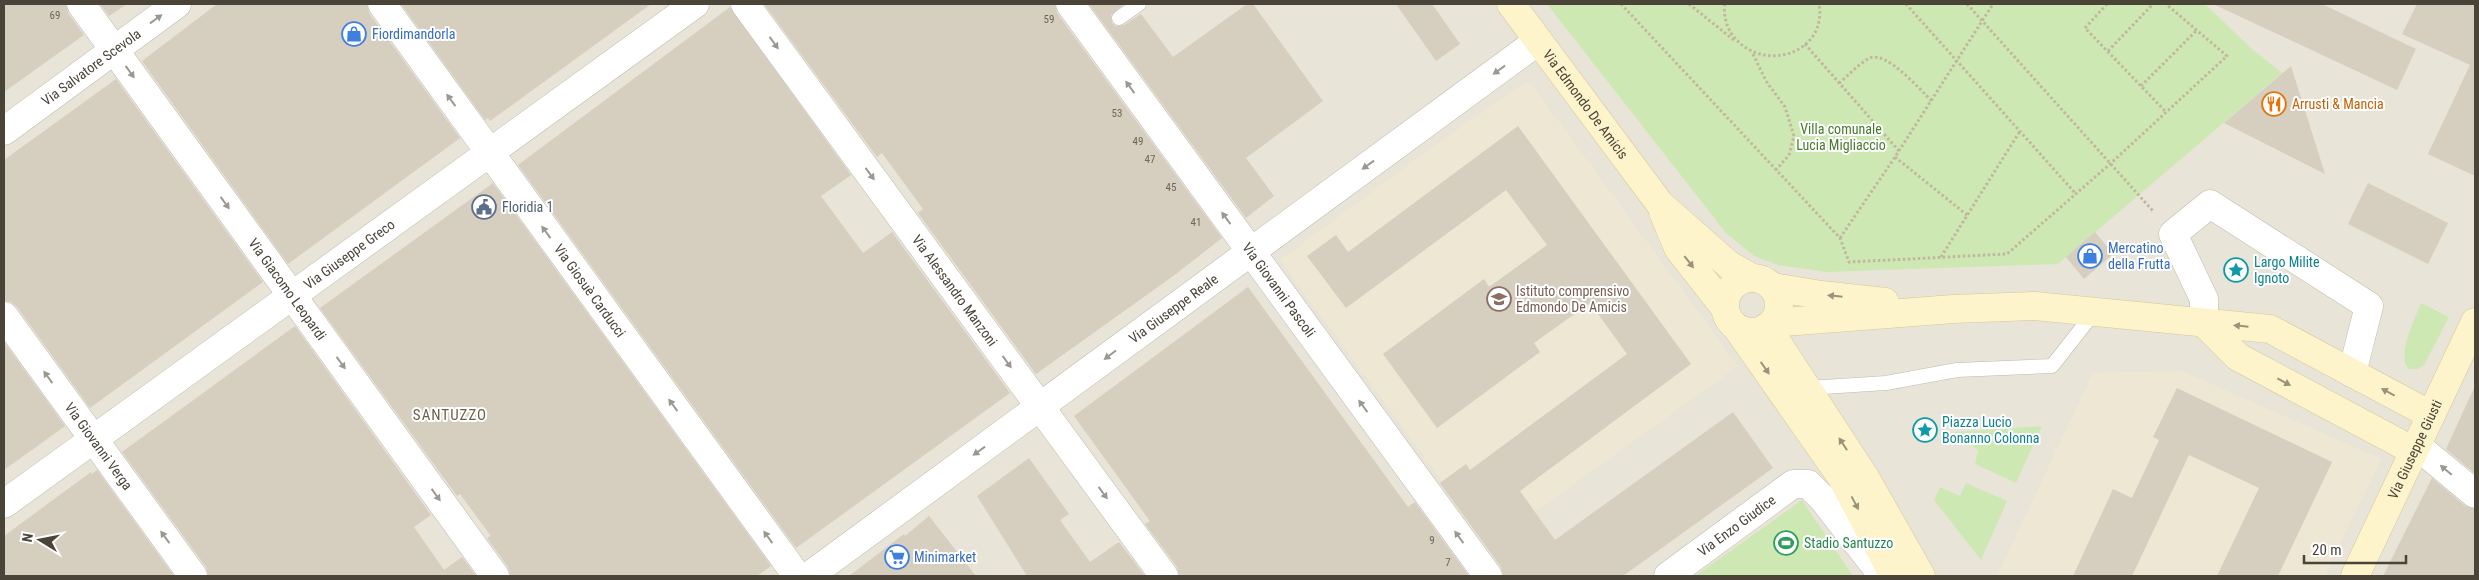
<svg xmlns="http://www.w3.org/2000/svg" width="2479" height="580" font-family="'Roboto Condensed',sans-serif">
  <rect width="100%" height="100%" fill="#f5f2ea"/>
  <rect fill="#e9e4d8" x="4" y="4" width="2471" height="572"/>
  <g fill="#eee7d4">
    <path d="M1529 81 1738 366 1489 545 1280 260 1445 138Z"/>
    <path d="M2182 371 2381 459 2324 576H1997L2093 373Z"/>
  </g>
  <g fill="#cee8b4">
    <path d="M1547 4H2205L2251 48 2282 73 2058 264 1827 272 1778 265 1754 256 1726 233Z"/>
    <path d="M2421 303 2449 317 2424 365 2417 369H2409C2396 356 2415 319 2421 303Z"/>
    <path d="M2042 426 2016 483 1975 464 1978 450 1956 436 1954 432Z"/>
    <path d="M1966 483 2007 501 1981 560 1934 500 1940 487 1960 496Z"/>
    <path d="M1802 500 1853 576H1695Z"/>
  </g>
  <g fill="#d6cebf">
    <path d="M4 4H66L68 13 84 35 4 92Z"/>
    <path d="M100 4H127L109 16Z"/>
    <path d="M217 4H367L369 13 460 138 288 264 142 61Z"/>
    <path d="M401 4H651L490 121 488 118 485 120Z"/>
    <path d="M764 4H1055L1057 13 1222 238 1176 274 1036 374 918 213 923 209 882 153 877 157Z"/>
    <path d="M1089 4H1124L1111 15 1112 23 1116 26 1124 25 1141 14 1173 57 1247 4H1253L1323 101 1246 158 1274 196 1246 218Z"/>
    <path d="M1396 4H1432L1460 44 1436 61Z"/>
    <path d="M2213 4H2322L2416 49 2397 90Z"/>
    <path d="M2417 4H2475V176L2428 154 2470 65 2402 34Z"/>
    <path d="M730 7 851 175 821 196 863 253 892 232 1010 393 796 548 518 165Z"/>
    <path d="M2291 66 2325 174 2224 123Z"/>
    <path d="M116 79 263 282 90 408 17 307 11 302 4 301V160Z"/>
    <path d="M1518 126 1691 364 1520 491 1555 540 1733 412 1773 468 1623 576H1503L1501 567 1440 483 1466 464 1470 470 1627 354 1590 303 1534 343 1540 352 1437 428 1383 354 1484 279 1489 287 1547 245 1506 190 1346 308 1307 256 1336 235 1348 252Z"/>
    <path d="M493 183 771 566 757 576H510L508 567 487 538 491 536 460 494 457 496 320 308Z"/>
    <path d="M2368 183 2448 223 2428 264 2348 224Z"/>
    <path d="M2095 232 2113 254 2084 279 2066 257Z"/>
    <path d="M1248 287 1408 507 1415 502 1469 576H1179L1177 567 1145 524 1150 521 1074 416Z"/>
    <path d="M295 326 431 515 414 527 444 570 462 557 476 576H208L206 567 122 452Z"/>
    <path d="M4 342 65 426 4 470Z"/>
    <path d="M2475 386V474L2446 449Z"/>
    <path d="M2177 388 2332 462 2278 576H2217L2259 488 2189 455 2132 576H2073L2113 489 2132 498 2159 440 2153 437Z"/>
    <path d="M1029 458 1069 514 1060 520 1090 562 1119 542 1145 576H1027L977 496Z"/>
    <path d="M97 470 174 576H4V536L91 472 92 474Z"/>
    <path d="M2432 478 2465 506 2475 509V576H2383Z"/>
    <path d="M929 516 976 576H849L904 534 905 536Z"/>
  </g>
  <g fill="none" stroke-linecap="round" stroke-linejoin="round">
    <g stroke="#c0baac" stroke-width="15">
      <g id="lane">
        <path d="M1119 18 1139 4"/>
        <path d="M1808 388 1886 383 1957 370 2052 366 2096 310"/>
      </g>
    </g>
    <g stroke="#c0baac" stroke-width="29">
      <g id="street">
        <path id="s1" d="M81 4 495 576"/>
        <path id="s2" d="M382 4 797 576"/>
        <path id="s3" d="M745 4 1164 576"/>
        <path id="s4" d="M1070 4 1488 576"/>
        <path id="s5" d="M4 131 177 4"/>
        <path id="s6" d="M4 316 193 576"/>
        <path d="M2204 323V299L2173 234 2210 204 2369 306 2352 373"/>
        <path d="M2416 445 2475 494"/>
        <path id="s7" d="M4 504 695 4"/>
        <path id="s8" d="M809 576 1538 41"/>
        <path id="s9" d="M1668 576 1793 484H1808L1823 499 1883 576"/>
      </g>
    </g>
    <g stroke="#d4c79a" stroke-width="29">
      <g id="secondary">
        <path id="s10" d="M1511 4 1660 204 1729 265 1752 278"/>
        <path d="M1663 212 1678 248 1725 308"/>
        <circle cx="1752" cy="305" r="27"/>
        <path d="M1772 287 1821 295 1885 302"/>
        <path d="M1772 323 1953 309 2035 306 2270 329 2431 415"/>
        <path d="M2204 323 2238 357 2414 451"/>
        <path d="M1767 327 1866 479 1921 576"/>
        <path d="M1737 328 1842 478 1894 576"/>
        <path id="s11" d="M2355 576 2475 322"/>
      </g>
    </g>
    <g stroke="#c2b79e" stroke-width="3" stroke-dasharray="2.5 2.5" stroke-linecap="butt">
      <path d="M1621 4 1840 238 1849 262 2007 254 2110 164 2227 56 2166 4"/>
      <path d="M1689 4 1735 41"/>
      <path d="M1725 4C1723 13 1726 25 1731 33 1759 75 1828 55 1819 4"/>
      <path d="M1906 4 2076 194"/>
      <path d="M1967 4 2153 211"/>
      <path d="M2107 4 2085 28 2166 112"/>
      <path d="M1805 44 1899 151"/>
      <path d="M2108 51 2153 4"/>
      <path d="M1753 54 1766 81 1785 107 1794 136 1789 155 1776 170"/>
      <path d="M1839 83C1848 76 1859 63 1870 58 1887 51 1919 89 1932 101"/>
      <path d="M2141 86 2197 30"/>
      <path d="M1895 157 1967 215"/>
      <path d="M1840 238 1895 157 1993 4"/>
      <path d="M1941 257 2020 131"/>
    </g>
    <use href="#lane" stroke="#fff" stroke-width="14"/>
    <use href="#street" stroke="#fff" stroke-width="28"/>
    <use href="#secondary" stroke="#fef4cb" stroke-width="28"/>
  </g>
  <defs><path id="oneway-solid" d="M-6-.8H1V-3.2L6.5 0L1 3.2V.8H-6Z" transform="scale(1.25)"/></defs>
  <g fill="#9b9892">
    <use href="#oneway-solid" transform="translate(156 19) rotate(-36)"/>
    <use href="#oneway-solid" transform="translate(774 43) rotate(54)"/>
    <use href="#oneway-solid" transform="translate(1499 70) rotate(144)"/>
    <use href="#oneway-solid" transform="translate(130 72) rotate(54)"/>
    <use href="#oneway-solid" transform="translate(1130 87) rotate(-126)"/>
    <use href="#oneway-solid" transform="translate(451 100) rotate(-126)"/>
    <use href="#oneway-solid" transform="translate(1368 165) rotate(144)"/>
    <use href="#oneway-solid" transform="translate(870 174) rotate(54)"/>
    <use href="#oneway-solid" transform="translate(225 203) rotate(54)"/>
    <use href="#oneway-solid" transform="translate(1226 218) rotate(-126)"/>
    <use href="#oneway-solid" transform="translate(546 232) rotate(-126)"/>
    <use href="#oneway-solid" transform="translate(1110 355) rotate(143)"/>
    <use href="#oneway-solid" transform="translate(1007 362) rotate(54)"/>
    <use href="#oneway-solid" transform="translate(341 363) rotate(54)"/>
    <use href="#oneway-solid" transform="translate(48 377) rotate(-126)"/>
    <use href="#oneway-solid" transform="translate(673 405) rotate(-126)"/>
    <use href="#oneway-solid" transform="translate(1363 406) rotate(-126)"/>
    <use href="#oneway-solid" transform="translate(979 451) rotate(144)"/>
    <use href="#oneway-solid" transform="translate(2446 470) rotate(-140)"/>
    <use href="#oneway-solid" transform="translate(1103 493) rotate(54)"/>
    <use href="#oneway-solid" transform="translate(436 495) rotate(54)"/>
    <use href="#oneway-solid" transform="translate(165 537) rotate(-126)"/>
    <use href="#oneway-solid" transform="translate(768 537) rotate(-126)"/>
    <use href="#oneway-solid" transform="translate(1459 537) rotate(-126)"/>
  </g>
  <g fill="#9a937a">
    <use href="#oneway-solid" transform="translate(1689 262) rotate(52)"/>
    <use href="#oneway-solid" transform="translate(1835 296) rotate(-174)"/>
    <use href="#oneway-solid" transform="translate(2241 326) rotate(-174)"/>
    <use href="#oneway-solid" transform="translate(1765 368) rotate(55)"/>
    <use href="#oneway-solid" transform="translate(2284 382) rotate(28)"/>
    <use href="#oneway-solid" transform="translate(2388 392) rotate(-152)"/>
    <use href="#oneway-solid" transform="translate(1843 444) rotate(-123)"/>
    <use href="#oneway-solid" transform="translate(1855 503) rotate(62)"/>
  </g>
  <defs>
    <g id="shop-ring" transform="scale(1.25)"><circle r="9.5" fill="#fff" stroke="#3f7fe0" stroke-width="1.5"/><path d="M-5-2.5h2.3a2.7 3.5 0 0 1 5.4 0H5L5.5 6h-11ZM-1.5-2.5h3a1.5 2.3 0 0 0-3 0Z" fill="#3f7fe0"/></g>
    <g id="restaurant-ring" transform="scale(1.25)"><circle r="9.5" fill="#fff" stroke="#e8710a" stroke-width="1.5"/><path d="M-5-6h1v4h1v-4h1v4h1v-4h1v5L-1.5 .5V6h-2V.5L-5-1ZM5-6V6H3V1.5H1.5Q1.5-4 5-6Z" fill="#e8710a"/></g>
    <g id="civic-ring" transform="scale(1.25)"><circle r="9.5" fill="#fff" stroke="#5c6f8a" stroke-width="1.5"/><path d="M-.6-6.5H3V-4.5H.6V-3L4-1V1h2V6H-6V1h2V-1L-.6-3ZM-1.2 2.5V6h2.4V2.5Z" fill="#5c6f8a"/></g>
    <g id="sight-ring" transform="scale(1.25)"><circle r="9.5" fill="#fff" stroke="#0f9aa8" stroke-width="1.5"/><path d="M0-6L1.8-2.2L6-1.7L2.9 1.2L3.7 5.4L0 3.3L-3.7 5.4L-2.9 1.2L-6-1.7L-1.8-2.2Z" fill="#0f9aa8"/></g>
    <g id="school-ring" transform="scale(1.25)"><circle r="9.5" fill="#fff" stroke="#8d6e63" stroke-width="1.5"/><path d="M0-5L7-2L0 1L-7-2ZM-4 1L0 2.5L4 1V4Q0 6-4 4Z" fill="#8d6e63"/></g>
    <g id="stadium-ring" transform="scale(1.25)"><circle r="9.5" fill="#fff" stroke="#2e9e5b" stroke-width="1.5"/><path d="M0-5a6.5 5 0 1 0 0 10a6.5 5 0 1 0 0-10ZM-3.5-1.8h7v3.6h-7Z" fill="#2e9e5b"/></g>
    <g id="supermarket-ring" transform="scale(1.25)"><circle r="9.5" fill="#fff" stroke="#3f7fe0" stroke-width="1.5"/><path d="M-6-5.5h2.5l.6 2H6L4.5 2H-2.5L-4.4-4H-6ZM-1.5 3.2a1.3 1.3 0 1 0 .1 0ZM3 3.2a1.3 1.3 0 1 0 .1 0Z" fill="#3f7fe0"/></g>
  </defs>
  <g fill-rule="evenodd">
    <use href="#shop-ring" x="354" y="34"/>
    <use href="#restaurant-ring" x="2274" y="104"/>
    <use href="#civic-ring" x="484" y="207"/>
    <use href="#shop-ring" x="2090" y="256"/>
    <use href="#sight-ring" x="2236" y="270"/>
    <use href="#school-ring" x="1499" y="299"/>
    <use href="#sight-ring" x="1925" y="430"/>
    <use href="#stadium-ring" x="1786" y="543"/>
    <use href="#supermarket-ring" x="897" y="557"/>
  </g>
  <g text-anchor="middle" stroke-width="4" stroke-linejoin="round" paint-order="stroke">
    <g font-size="11" fill="#6c665a">
      <text x="55" y="19">69</text>
      <text x="1049" y="23">59</text>
      <text x="1117" y="117">53</text>
      <text x="1138" y="145">49</text>
      <text x="1150" y="163">47</text>
      <text x="1171" y="191">45</text>
      <text x="1196" y="226">41</text>
      <text x="1432" y="544">9</text>
      <text x="1448" y="566">7</text>
    </g>
    <g font-size="14" fill="#366cbe" stroke="#fff" text-anchor="start">
      <text x="372" y="39">Fiordimandorla</text>
      <text x="2108" y="253">Mercatino<tspan x="2108" dy="16">della Frutta</tspan></text>
      <text x="914" y="562">Minimarket</text>
    </g>
    <g font-size="14" fill="#494338" stroke="#fff">
      <text dy="5" stroke="none"><textPath href="#s5" startOffset="108">Via Salvatore Scevola</textPath></text>
      <text dy="5" stroke="none"><textPath href="#s10" startOffset="125">Via Edmondo De Amicis</textPath></text>
      <text dy="5" stroke="none"><textPath href="#s7" startOffset="426">Via Giuseppe Greco</textPath></text>
      <text dy="5" stroke="none"><textPath href="#s1" startOffset="352">Via Giacomo Leopardi</textPath></text>
      <text dy="5" stroke="none"><textPath href="#s2" startOffset="354">Via Giosuè Carducci</textPath></text>
      <text dy="5" stroke="none"><textPath href="#s3" startOffset="355">Via Alessandro Manzoni</textPath></text>
      <text dy="5" stroke="none"><textPath href="#s4" startOffset="354">Via Giovanni Pascoli</textPath></text>
      <text dy="5" stroke="none"><textPath href="#s8" startOffset="452">Via Giuseppe Reale</textPath></text>
      <text dy="5" stroke="none"><textPath href="#s6" startOffset="161">Via Giovanni Verga</textPath></text>
      <text dy="5" stroke="none"><textPath href="#s11" startOffset="140">Via Giuseppe Giusti</textPath></text>
      <text dy="5" stroke="none"><textPath href="#s9" startOffset="85">Via Enzo Giudice</textPath></text>
    </g>
    <g font-size="14" fill="#c56008" stroke="#fff" text-anchor="start">
      <text x="2292" y="109">Arrusti &amp; Mancia</text>
    </g>
    <g font-size="14" fill="#467b2b" stroke="#fff">
      <text x="1841" y="134">Villa comunale<tspan x="1841" dy="16">Lucia Migliaccio</tspan></text>
    </g>
    <g font-size="14" fill="#4e5e75" stroke="#fff" text-anchor="start">
      <text x="502" y="212">Floridia 1</text>
    </g>
    <g font-size="14" fill="#0d838f" stroke="#fff" text-anchor="start">
      <text x="2254" y="267">Largo Milite<tspan x="2254" dy="16">Ignoto</tspan></text>
      <text x="1942" y="427">Piazza Lucio<tspan x="1942" dy="16">Bonanno Colonna</tspan></text>
    </g>
    <g font-size="14" fill="#785e54" stroke="#fff" text-anchor="start">
      <text x="1516" y="296">Istituto comprensivo<tspan x="1516" dy="16">Edmondo De Amicis</tspan></text>
    </g>
    <g font-size="14" fill="#27864d" stroke="#fff" text-anchor="start">
      <text x="1804" y="548">Stadio Santuzzo</text>
    </g>
    <g font-size="15" letter-spacing="1" fill="#6c614f" stroke="#fff">
      <text x="450" y="420">SANTUZZO</text>
    </g>
  </g>
  <rect width="2479" height="580" fill="none" stroke="#494338" stroke-width="10"/>
  <g transform="translate(40 540) rotate(280)" stroke="#ffffff" stroke-width="4" paint-order="stroke">
  <path d="M0-4L9 19L0 12L-9 19Z" fill="#494338"/>
  <text y="-8" font-size="14" font-weight="bold" text-anchor="middle" fill="#494338">N</text>
  </g>
  <path d="M2304 555v8h102v-8" fill="none" stroke="#494338" stroke-width="2.5"/>
  <text x="2312" y="555" font-size="15" fill="#494338" stroke="#ffffff" stroke-width="4" paint-order="stroke">20 m</text>
</svg>
